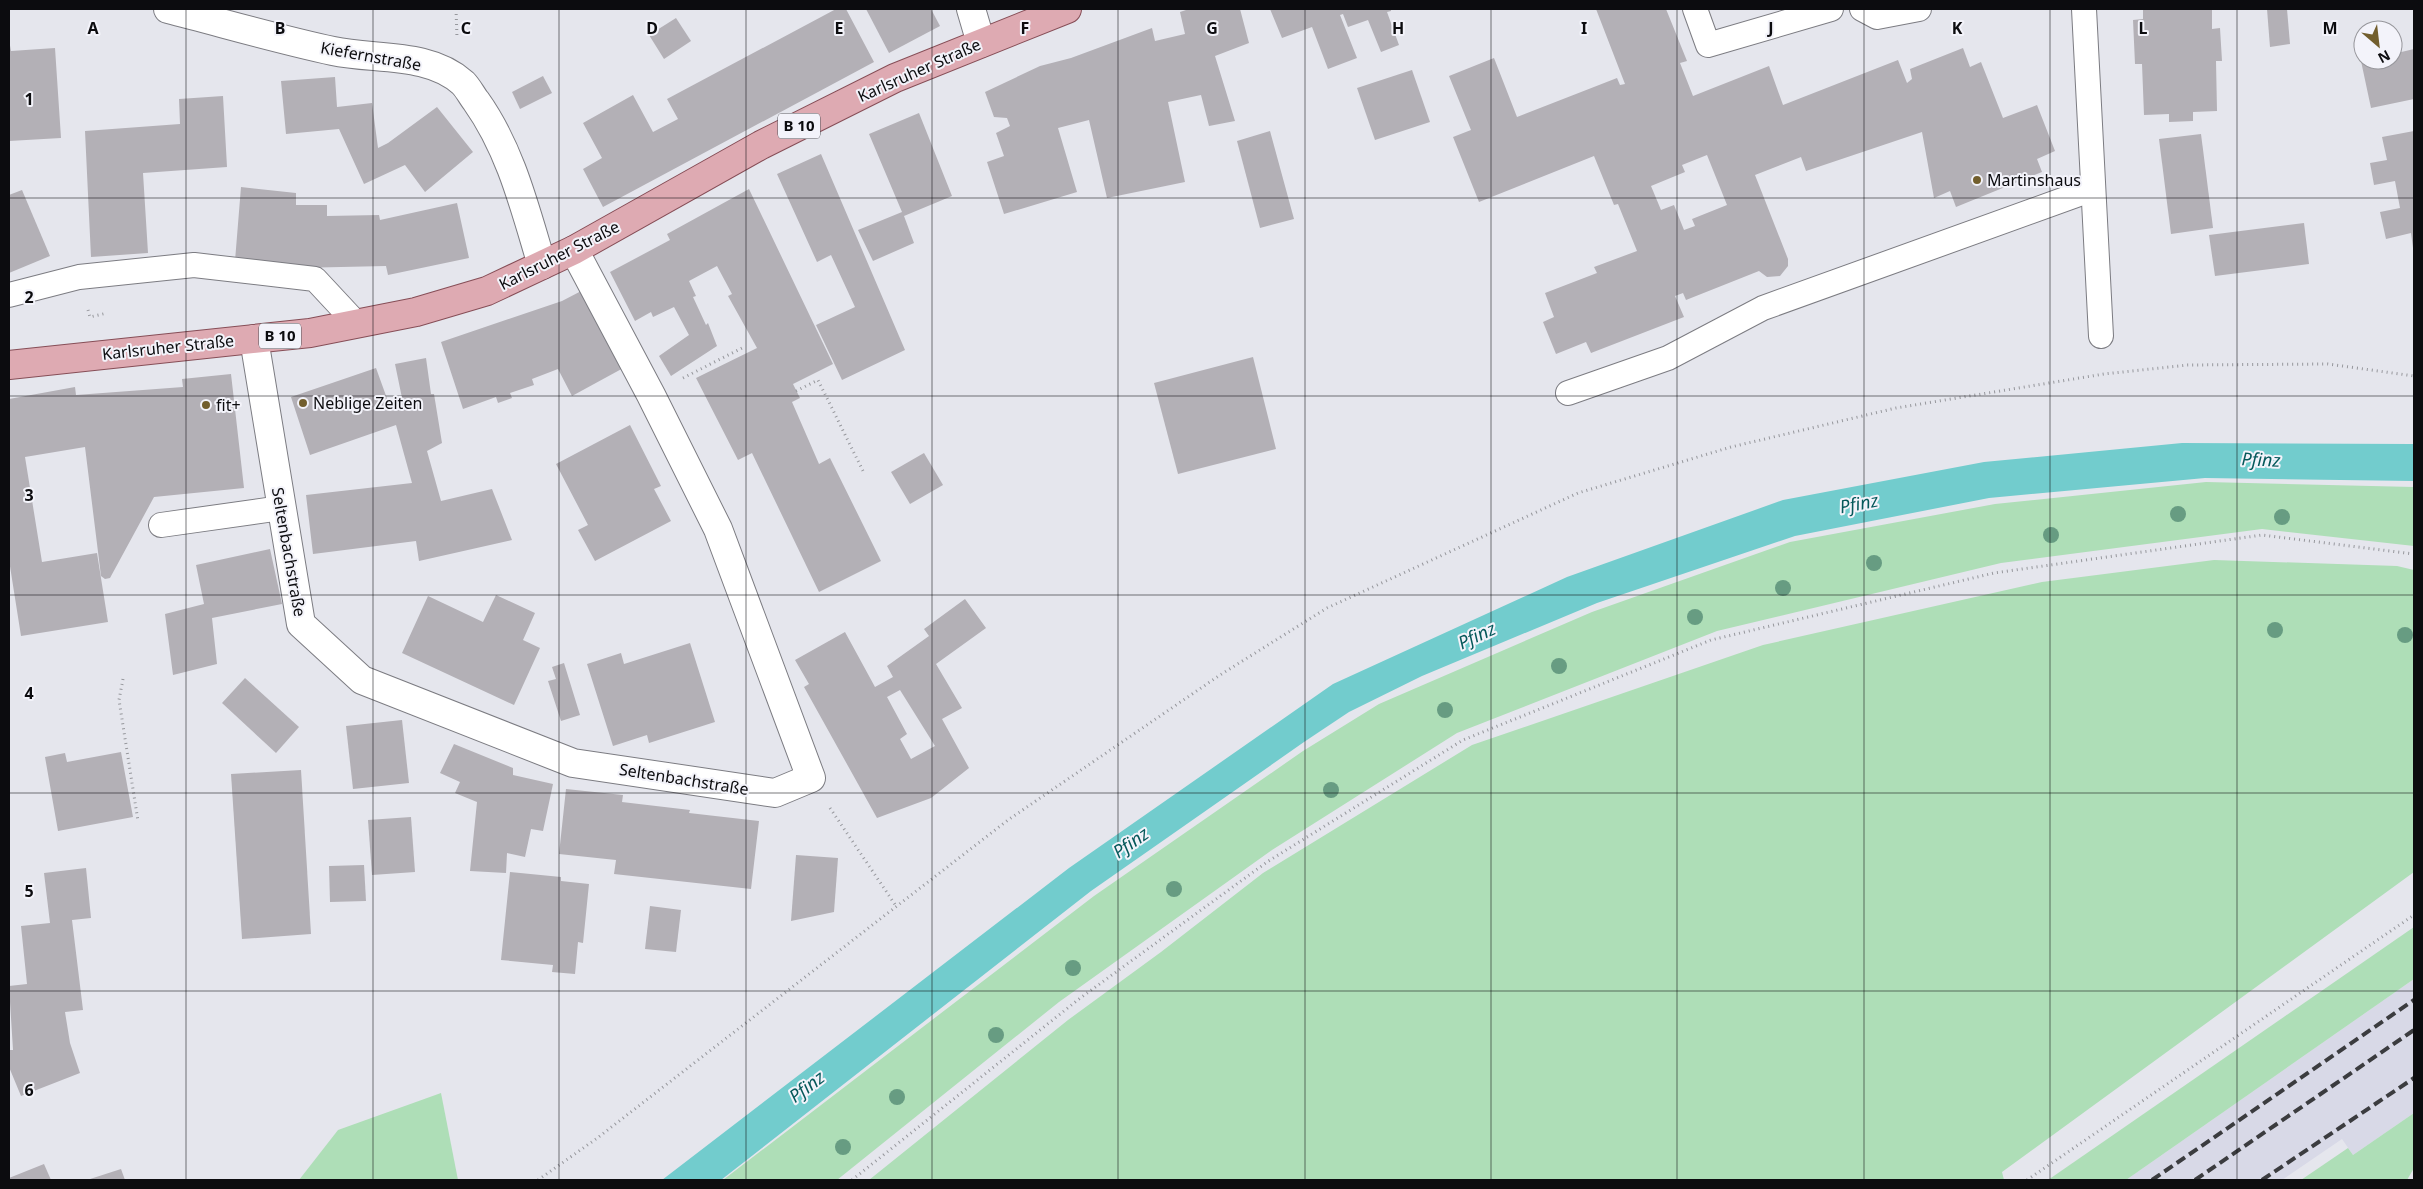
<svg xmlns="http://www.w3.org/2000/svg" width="2423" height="1189" font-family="'Noto Sans',sans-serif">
  <rect width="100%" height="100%" fill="#e5e6ed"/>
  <path fill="#d8d9e7" d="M2414 979V1113L2353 1155 2342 1139 2282 1180H2126Z"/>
  <g fill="#aedeb7">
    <path d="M2206 482 2414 487V546L2262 529 2001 563 1717 631 1457 733 1272 850 1059 1002 837 1180H723L1094 896 1303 751 1379 704 1592 612 1790 542 1995 504Z"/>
    <path d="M2214 560 2397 566 2414 570V872L2002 1172 2004 1180H869L1068 1020 1161 952 1263 873 1472 745 1763 645 2042 582Z"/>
    <path d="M2414 927V979L2126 1180H2048Z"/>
    <path d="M441 1093 458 1180H299L338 1130Z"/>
    <path d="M2414 1113V1168L2407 1180H2301L2348 1148 2353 1155Z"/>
  </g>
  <path fill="#72cccd" d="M2182 443 2412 444H2414V481L2205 478 1989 498 1795 536 1597 603 1422 676 1349 712 1304 742 1091 891 721 1180H662L1069 868 1333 684 1567 577 1783 500 1984 462Z"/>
  <g fill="#b3b0b6" fill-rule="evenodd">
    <path d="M836 9H846L874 62 603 207 583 169 602 158 583 123 633 95 653 132 678 119 667 99Z"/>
    <path d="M866 9H931L940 26 889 53Z"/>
    <path d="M1189 9H1240L1249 43 1215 56 1235 121 1209 126 1201 95 1168 102 1185 182 1107 198 1089 120 1058 128 1077 192 1004 214 987 162 1004 156 996 133 1010 126 1007 118 994 117 985 92 1040 66 1071 58 1152 28 1155 41 1185 34 1180 12Z"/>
    <path d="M1270 9H1391V11L1387 12 1399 45 1381 52 1368 20 1348 27 1343 14 1340 15 1357 58 1328 69 1312 27 1282 38Z"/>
    <path d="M1596 9H1666L1687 61 1680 63 1693 96 1769 66 1783 105 1898 60 1907 83 1912 79 1910 69 1963 48 1970 67 1981 62 2003 118 2037 105 2055 151 2037 159 2042 172 1956 207 1950 191 1934 198 1922 132 1806 171 1801 157 1755 175 1788 259V266L1780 276 1767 277 1759 271 1686 300 1683 293 1675 296 1684 317 1591 353 1586 342 1556 354 1543 322 1554 317 1545 293 1597 273 1594 267 1637 251 1618 204 1614 205 1594 156 1479 202 1453 137 1471 130 1449 76 1494 58 1517 117 1617 78 1620 85 1625 84ZM1707 155 1727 205 1692 219 1695 226 1684 230 1674 205 1661 210 1651 186 1685 172 1682 165Z"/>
    <path d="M2143 9H2212V29L2220 28 2222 61H2216L2217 111 2193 112V121L2169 122V114L2144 115 2142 64H2135L2133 20 2143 19Z"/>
    <path d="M2267 9H2287L2290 44 2270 47Z"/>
    <path d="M676 18 691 41 664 59 649 35Z"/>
    <path d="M9 40 11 51 55 48 61 138 9 141Z"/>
    <path d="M2414 49V99L2371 108 2361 61 2393 60V54Z"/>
    <path d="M1412 70 1430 122 1375 140 1357 88Z"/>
    <path d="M543 76 552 93 520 109 512 92Z"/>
    <path d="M335 77 337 107 372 103 378 148 388 143 437 107 473 152 425 192 405 165 364 184 339 129 286 134 281 81Z"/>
    <path d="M223 96 227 167 143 173 148 253 91 257 85 131 180 124 179 99Z"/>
    <path d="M919 113 952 196 904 216 914 243 873 261 858 230 902 212 869 134Z"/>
    <path d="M1270 131 1294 219 1260 228 1237 141Z"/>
    <path d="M2414 131V248H2413L2411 233 2386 239 2380 212 2400 208 2395 181 2374 185 2370 163 2387 160 2382 137Z"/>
    <path d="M2201 134 2213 228 2171 234 2159 139Z"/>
    <path d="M821 154 905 350 842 380 816 325 855 307 831 255 817 262 777 174Z"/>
    <path d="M241 187 296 193V205H327V216L379 215 380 220 457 203 469 258 388 275 386 266 296 268 235 261Z"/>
    <path d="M749 189 833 364 793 384 800 398 792 402 819 464 830 458 881 561 819 592 752 453 738 460 696 378 757 348 728 296 732 294 717 266 689 281 696 296 693 297 706 325 708 323 717 346 671 376 659 356 689 335 674 307 653 317 651 312 635 321 610 272 670 240 667 234Z"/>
    <path d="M22 190 50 256 9 273V195Z"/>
    <path d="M2304 223 2309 264 2215 276 2209 235Z"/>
    <path d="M587 288 627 366 572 396 558 369 532 379 534 385 510 393 512 398 498 403 496 397 463 409 441 342 562 301Z"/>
    <path d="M1253 357 1276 449 1178 474 1154 383Z"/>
    <path d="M426 358 431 394H434L442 443 427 451 441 501 492 489 512 540 419 561 416 541 313 554 306 495 412 483 396 425 310 455 291 397 376 368 389 404 402 398 395 364Z"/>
    <path d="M231 374 244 488 154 497 110 578 105 579 101 576 85 447 25 457 42 562 97 553 108 622 21 636 9 560V399L75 387 76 395 183 387 182 379Z"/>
    <path d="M630 425 661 486 654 489 671 521 595 561 578 530 588 525 556 464Z"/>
    <path d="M924 453 943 485 910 504 891 472Z"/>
    <path d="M270 549 282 604 212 618 217 664 173 675 165 614 204 604 196 565Z"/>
    <path d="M496 595 535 613 523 640 540 648 514 705 402 653 428 596 483 622Z"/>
    <path d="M965 599 986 628 936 664 962 708 942 719 969 768 931 798 877 818 804 687 809 684 795 660 845 632 875 687 893 677 887 666 929 636 924 629ZM900 690 935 746 911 759 900 739 907 734 887 697Z"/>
    <path d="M690 643 715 722 649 743 647 735 613 746 587 664 621 653 624 664Z"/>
    <path d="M564 663 580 715 561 721 548 681 556 679 552 667Z"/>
    <path d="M245 678 299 727 276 753 222 703Z"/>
    <path d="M402 720 409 783 353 789 346 726Z"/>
    <path d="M454 744 513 768V775L553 784 543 831 531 829 525 857 507 853 506 873 470 871 477 802 455 793 460 782 440 773Z"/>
    <path d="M121 752 133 817 58 831 45 757 65 753 67 762Z"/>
    <path d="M301 770 311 934 242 939 231 774Z"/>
    <path d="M566 789 623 795 622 802 690 810 689 813 759 821 751 889 614 874 616 860 559 854Z"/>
    <path d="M411 817 415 872 372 875 368 820Z"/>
    <path d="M796 855 838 858 834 912 791 921Z"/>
    <path d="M364 865 366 901 330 902 329 866Z"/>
    <path d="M86 868 91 918 72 920 83 1010 65 1012 70 1043 80 1073 21 1096 9 1067V1050H13L9 986 27 984 21 926 50 923 44 873Z"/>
    <path d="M510 872 561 877V881L589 884 583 943 578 942 575 974 552 972 553 965 501 960Z"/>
    <path d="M650 906 681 910 676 952 645 949Z"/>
    <path d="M44 1164 51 1180H9V1178Z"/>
    <path d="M121 1169 125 1180H87Z"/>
  </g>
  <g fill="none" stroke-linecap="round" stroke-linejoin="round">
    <g stroke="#7c7c82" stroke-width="26">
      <g id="service">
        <path d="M1695 9 1708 45 1831 9"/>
        <path d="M1862 9 1877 17 1919 9"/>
        <path d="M2084 9 2101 336"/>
        <path d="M9 295 79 277 194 265 315 279 356 323"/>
        <path d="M1568 393 1668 358 1763 308 2093 189"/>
        <path d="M161 525 281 508"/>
      </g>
    </g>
    <g stroke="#7c7c82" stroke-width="30">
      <g id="minor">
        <path d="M168 9C223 23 277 39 333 51 375 60 429 52 463 83 468 88 472 96 476 101 511 150 525 209 542 265"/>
        <path d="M971 9 981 43"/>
        <path d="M254 339 301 624 362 680 573 763 775 793 811 778 718 529 651 395 574 250"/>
      </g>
    </g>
    <g stroke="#864e57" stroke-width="30">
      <path id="primary" d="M9 365 310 333 416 312 487 291 574 250 761 145 895 78 1067 9"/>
    </g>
    <g stroke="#96979c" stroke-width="3" stroke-dasharray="1 4" stroke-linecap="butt">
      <path d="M456 9 457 38"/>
      <path d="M88 310 90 317 107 313"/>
      <path d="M683 378 744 347"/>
      <path d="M796 391 818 380 863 471"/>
      <path d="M123 679 119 700 138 821"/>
      <path d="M830 808 896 906"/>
      <path d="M538 1180 596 1139 1008 820 1220 675 1327 608 1578 493 1731 447 1896 408 2104 374 2188 365 2328 364 2414 376"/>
      <path d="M852 1180 1079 999 1267 862 1463 740 1711 640 1994 573 2262 535 2414 554"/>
      <path d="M2027 1180 2414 915"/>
    </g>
    <use href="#service" stroke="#fff" stroke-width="24"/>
    <use href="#minor" stroke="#fff" stroke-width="28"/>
    <use href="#primary" stroke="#deaab2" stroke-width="28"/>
    <g stroke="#3b3c3f" stroke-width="4" stroke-dasharray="10 5" stroke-linecap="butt">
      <path d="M2152 1180 2414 1000"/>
      <path d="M2195 1180 2414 1030"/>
      <path d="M2262 1180 2414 1078"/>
    </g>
  </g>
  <g fill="#679c82">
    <circle cx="2178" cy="514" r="8"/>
    <circle cx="2282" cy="517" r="8"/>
    <circle cx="2051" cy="535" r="8"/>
    <circle cx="1874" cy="563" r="8"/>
    <circle cx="1783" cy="588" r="8"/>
    <circle cx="1695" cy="617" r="8"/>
    <circle cx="2275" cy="630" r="8"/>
    <circle cx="2405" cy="635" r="8"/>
    <circle cx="1559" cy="666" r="8"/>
    <circle cx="1445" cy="710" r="8"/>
    <circle cx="1331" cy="790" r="8"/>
    <circle cx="1174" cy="889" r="8"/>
    <circle cx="1073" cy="968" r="8"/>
    <circle cx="996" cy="1035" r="8"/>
    <circle cx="897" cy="1097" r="8"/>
    <circle cx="843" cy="1147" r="8"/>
  </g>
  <path fill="none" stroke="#0c0c0f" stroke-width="1" stroke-opacity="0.55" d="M186 9V1180M373 9V1180M559 9V1180M746 9V1180M932 9V1180M1118 9V1180M1305 9V1180M1491 9V1180M1677 9V1180M1864 9V1180M2050 9V1180M2237 9V1180M9 198H2414M9 396H2414M9 595H2414M9 793H2414M9 991H2414"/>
  <g fill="#725e2d" stroke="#f3f3fa" stroke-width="2">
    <circle cx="1977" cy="180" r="5"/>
    <circle cx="303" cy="403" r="5"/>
    <circle cx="206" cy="405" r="5"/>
  </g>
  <g text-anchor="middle" stroke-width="4" stroke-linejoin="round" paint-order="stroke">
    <g fill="#f3f3fa" stroke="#515156" stroke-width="1">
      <rect x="778" y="113.5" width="42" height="25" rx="4"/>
      <rect x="259" y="323.5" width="42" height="25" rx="4"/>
    </g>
    <g font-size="15" font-weight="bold" fill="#0c0c0f">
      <text x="799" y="131">B 10</text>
      <text x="280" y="341">B 10</text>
    </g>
    <g font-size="16" fill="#0c0c0f" stroke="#f3f3fa">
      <text transform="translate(371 56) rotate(10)" y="6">Kiefernstraße</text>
      <text transform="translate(919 70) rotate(-24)" y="6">Karlsruher Straße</text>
      <text transform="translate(559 255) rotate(-27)" y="6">Karlsruher Straße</text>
      <text transform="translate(168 347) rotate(-6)" y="6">Karlsruher Straße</text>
      <text transform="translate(289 552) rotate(80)" y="6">Seltenbachstraße</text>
      <text transform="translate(684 779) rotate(9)" y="6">Seltenbachstraße</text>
    </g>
    <g font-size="16" fill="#0c0c0f" stroke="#f3f3fa" text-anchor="start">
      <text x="1987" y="186">Martinshaus</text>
      <text x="313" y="409">Neblige Zeiten</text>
      <text x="216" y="411">fit+</text>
    </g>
    <g font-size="18" font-style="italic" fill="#05585a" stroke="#f3f3fa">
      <text transform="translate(2261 460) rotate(2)" y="6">Pfinz</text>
      <text transform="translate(1859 504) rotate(-11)" y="6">Pfinz</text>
      <text transform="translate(1477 636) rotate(-25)" y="6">Pfinz</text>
      <text transform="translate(1131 843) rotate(-35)" y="6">Pfinz</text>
      <text transform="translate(807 1087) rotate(-37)" y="6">Pfinz</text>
    </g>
  </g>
  <g font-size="16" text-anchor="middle" font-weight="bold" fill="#0c0c0f" stroke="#f3f3fa" stroke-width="4" stroke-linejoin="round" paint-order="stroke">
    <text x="93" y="34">A</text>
    <text x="280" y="34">B</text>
    <text x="466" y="34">C</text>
    <text x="652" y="34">D</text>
    <text x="839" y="34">E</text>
    <text x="1025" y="34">F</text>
    <text x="1212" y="34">G</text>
    <text x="1398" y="34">H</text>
    <text x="1584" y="34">I</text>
    <text x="1771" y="34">J</text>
    <text x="1957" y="34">K</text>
    <text x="2143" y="34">L</text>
    <text x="2330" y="34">M</text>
    <text x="29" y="105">1</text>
    <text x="29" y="303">2</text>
    <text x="29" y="501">3</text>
    <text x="29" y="699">4</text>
    <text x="29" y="897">5</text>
    <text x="29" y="1096">6</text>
  </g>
  <rect width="2423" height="1189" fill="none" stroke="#0c0c0f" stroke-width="20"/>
  <g transform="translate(2378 45) rotate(152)"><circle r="24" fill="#f3f3fa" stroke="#97979c"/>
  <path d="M0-4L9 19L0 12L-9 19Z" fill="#725e2d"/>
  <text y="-8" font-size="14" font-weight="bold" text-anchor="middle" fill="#0c0c0f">N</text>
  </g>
</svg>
